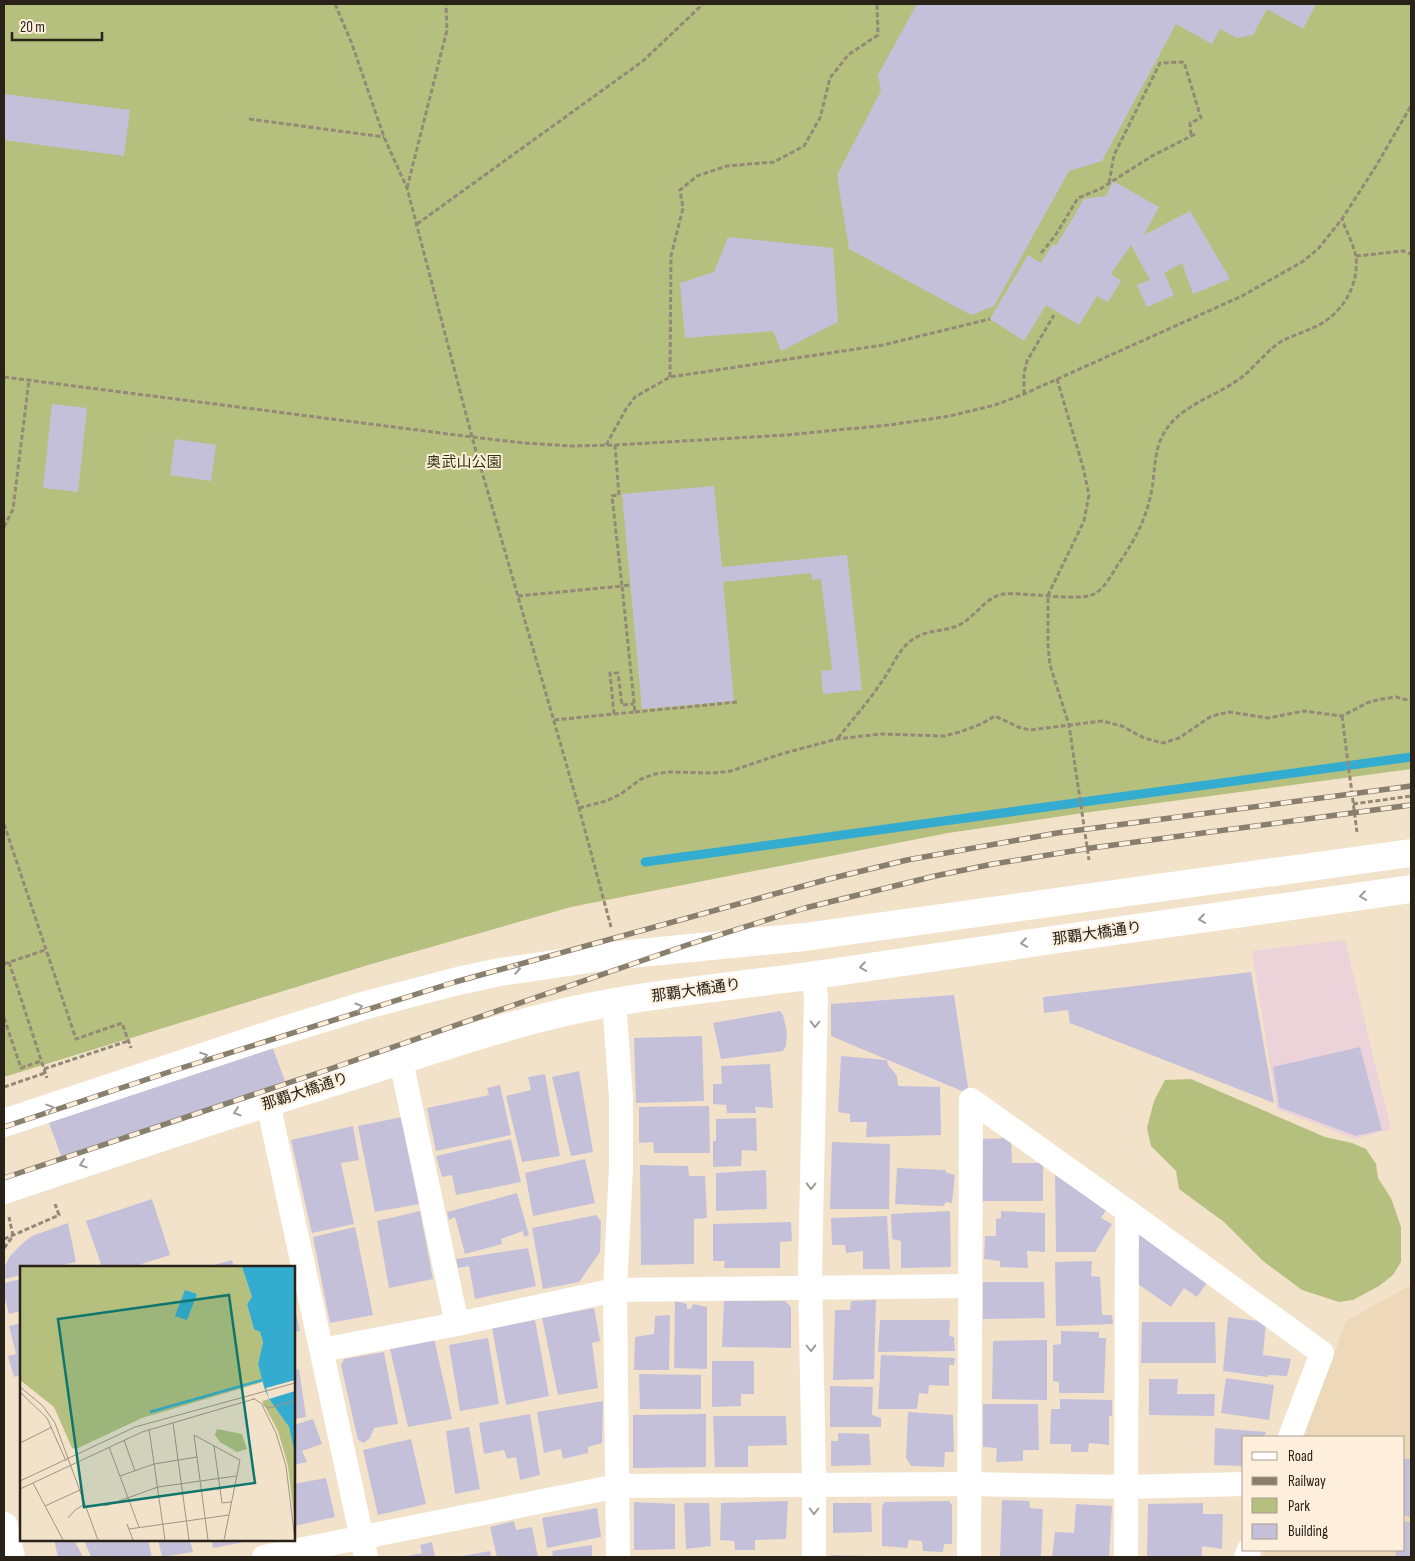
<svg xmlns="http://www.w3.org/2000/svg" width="1415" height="1561" font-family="'Sofia Sans Condensed','Noto Sans JP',sans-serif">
  <rect width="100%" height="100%" fill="#f2e2ca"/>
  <path fill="#ecd3da" d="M1345 940 1391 1129 1355 1139 1277 1109 1252 951Z"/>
  <path fill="#edd8ba" d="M1411 1285V1557H1262L1265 1550H1404V1437H1304L1346 1321Z"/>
  <g fill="#b5c07e">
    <path d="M4 4H1411V769L1083 813 948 833 571 907 368 965 4 1077Z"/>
    <path d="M1191 1079 1325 1137 1352 1143 1366 1149 1376 1164 1378 1178 1391 1198 1401 1227V1262L1393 1275 1379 1286 1353 1300 1339 1302 1302 1290 1263 1261 1224 1222 1179 1189 1176 1171 1151 1146 1147 1128 1154 1101 1165 1080Z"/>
  </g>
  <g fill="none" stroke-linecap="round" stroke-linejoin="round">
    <path stroke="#34acd0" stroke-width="9" d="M645 862 1411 757"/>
  </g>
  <g fill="#c5c0da">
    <path d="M917 4H1316L1303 29 1267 9 1253 35 1237 38 1220 29 1212 44 1176 24 1102 161 1069 171 994 306 971 315 849 249 837 175 881 91 878 75Z"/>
    <path d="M4 94 130 110 124 156 4 140Z"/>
    <path d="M1113 181 1159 207 1144 235 1190 211 1230 279 1193 294 1182 263 1164 273 1174 295 1147 307 1137 285 1150 280 1131 245 1111 274 1121 281 1108 302 1097 296 1079 325 1046 305 1024 341 990 319 1028 255 1041 263 1053 244 1056 246 1084 199 1106 196Z"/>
    <path d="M728 237 833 248 838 322 781 351 773 331 685 338 680 283 714 272Z"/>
    <path d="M52 404 87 408 78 492 43 488Z"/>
    <path d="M175 439 216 445 211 481 170 475Z"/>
    <path d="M714 486 722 567 847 555 862 690 823 694 821 671 832 670 821 579 812 580 811 573 723 582 734 701 642 709 622 494Z"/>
    <path d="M1251 972 1274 1103 1070 1023 1068 1010 1044 1013 1043 997Z"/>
    <path d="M954 995 969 1094 831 1036V1004Z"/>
    <path d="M780 1011 783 1015 787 1032 786 1045 783 1051 721 1059 713 1023Z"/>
    <path d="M702 1036 704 1101 636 1103 634 1038Z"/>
    <path d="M269 1038 285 1081 62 1158 46 1115Z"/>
    <path d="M1360 1047 1382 1130 1356 1136 1279 1107 1273 1067Z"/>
    <path d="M841 1056 887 1060 888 1065 897 1076 898 1086 940 1087 941 1135 866 1137 867 1122H850V1114L838 1112Z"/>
    <path d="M770 1064 773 1108 755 1107 756 1113H727L726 1105 713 1104V1084H722L721 1066Z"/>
    <path d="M579 1071 593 1152 571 1156 552 1077Z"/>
    <path d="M545 1074 560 1156 522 1162 506 1096 531 1090 528 1077Z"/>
    <path d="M500 1085 511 1135 436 1151 427 1108 489 1095 487 1088Z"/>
    <path d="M709 1106 710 1153H654L653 1142 639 1143V1107Z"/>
    <path d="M402 1117 419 1204 375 1212 358 1126Z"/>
    <path d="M756 1118 757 1151 742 1150 741 1166 713 1167V1141H716V1119Z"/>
    <path d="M353 1126 359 1160 341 1163 354 1224 312 1233 291 1140Z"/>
    <path d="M1011 1138 1012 1163H1043V1201H982V1139Z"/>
    <path d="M511 1139 521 1182 456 1195 452 1175 442 1177 436 1156Z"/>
    <path d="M832 1142 890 1144 889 1209H830Z"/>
    <path d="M585 1159 595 1203 533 1216 525 1173Z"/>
    <path d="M640 1165 688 1166 689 1176H705L707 1218 694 1219V1264L641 1265Z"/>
    <path d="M897 1168 945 1170 947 1173 955 1175 952 1203 946 1202 943 1206 895 1204Z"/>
    <path d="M766 1170 767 1209 716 1211V1173Z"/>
    <path d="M1055 1175 1106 1210 1101 1218 1112 1224 1095 1252H1056Z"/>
    <path d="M517 1193 529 1235 524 1237 523 1231 501 1239 502 1244 465 1254 455 1217 449 1220 447 1212Z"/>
    <path d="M152 1199 170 1255 132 1267H102L86 1221Z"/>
    <path d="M420 1211 433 1279 389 1288 377 1221Z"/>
    <path d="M950 1211 951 1267 901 1268V1241L892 1239 891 1214Z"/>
    <path d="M1001 1211 1045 1213V1252L1027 1251 1028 1268 1000 1267V1261L984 1259 985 1236H996V1219L1001 1218Z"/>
    <path d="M596 1215 601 1221 600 1252 579 1282 543 1289 532 1228Z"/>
    <path d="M887 1216 890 1269H863V1251L846 1253 845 1245H832L831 1218Z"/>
    <path d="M791 1222 792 1241 780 1242V1268H724L725 1261H713V1224Z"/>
    <path d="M68 1223 76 1262 54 1267H21V1275L4 1279V1268L10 1256 23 1243 32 1236Z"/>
    <path d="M355 1227 373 1315 330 1323 313 1237Z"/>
    <path d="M1137 1230 1208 1281 1197 1297 1184 1288 1171 1307 1138 1284Z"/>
    <path d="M528 1248 536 1286 475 1299 469 1266 458 1268 456 1259Z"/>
    <path d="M232 1260 234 1267H207Z"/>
    <path d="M1092 1261 1091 1276 1100 1277 1102 1315H1112L1113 1324 1056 1326 1055 1262Z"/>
    <path d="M21 1279V1311L9 1314 4 1295V1283Z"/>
    <path d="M983 1282H1044L1045 1318 983 1319Z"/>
    <path d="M876 1300 874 1379 833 1380 835 1310H850L851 1301Z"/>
    <path d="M675 1301 687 1304V1309H691L693 1304 707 1307V1369L674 1368Z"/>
    <path d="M724 1301H785L791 1307V1348L722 1347Z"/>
    <path d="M294 1304 300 1331 294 1332Z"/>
    <path d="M594 1308 600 1341 592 1343 598 1388 558 1395 542 1318Z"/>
    <path d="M670 1315 669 1370H634L635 1337 654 1334 655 1316Z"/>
    <path d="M1228 1317 1266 1322 1263 1355 1291 1359 1287 1376 1268 1375V1377L1223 1371Z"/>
    <path d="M535 1320 549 1396 506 1405 492 1328Z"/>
    <path d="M880 1320H950L949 1336 954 1337 955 1351 878 1352Z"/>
    <path d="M1142 1322H1215L1216 1363H1141Z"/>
    <path d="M21 1323V1375L14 1377 8 1356 16 1354 9 1326Z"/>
    <path d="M1061 1331 1099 1332V1338H1106L1104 1393H1059V1382L1053 1381V1345L1061 1344Z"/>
    <path d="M434 1338 452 1419 408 1427 390 1349Z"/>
    <path d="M488 1338 499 1404 460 1411 449 1345Z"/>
    <path d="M1047 1340V1400L992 1399 993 1341Z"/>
    <path d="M384 1352 398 1424 374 1428 370 1438 364 1443 358 1440 341 1365 344 1359Z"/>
    <path d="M881 1355 955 1358 954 1365H949V1386L929 1385 928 1394 919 1393 917 1409H878Z"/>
    <path d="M712 1361H754V1394H741V1406L712 1407Z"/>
    <path d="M299 1369 306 1417 294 1419V1370Z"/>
    <path d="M639 1374 701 1375V1409H640Z"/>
    <path d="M1226 1378 1274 1385 1269 1420 1221 1413Z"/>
    <path d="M1149 1379H1178L1177 1394H1215L1214 1416 1149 1415Z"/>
    <path d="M830 1386 873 1387 872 1415 881 1418V1427H830Z"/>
    <path d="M1060 1399 1112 1400V1416H1109V1445L1089 1443 1088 1452H1071V1444H1050L1051 1409H1060Z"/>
    <path d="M603 1401 602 1443 588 1447V1453L563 1459 561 1449 544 1453 537 1412Z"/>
    <path d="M983 1404H1038L1039 1450H1023V1461L996 1462 997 1448 983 1447Z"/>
    <path d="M908 1412 953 1415 954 1452H945L944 1467 911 1466 906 1458Z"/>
    <path d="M530 1414 540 1475 520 1480 516 1457 507 1459 504 1450 484 1454 479 1423Z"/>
    <path d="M706 1414V1467L633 1468V1415Z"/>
    <path d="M713 1416H786L787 1445 748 1446V1467H715Z"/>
    <path d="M313 1419 322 1444 302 1451 307 1462 294 1465V1425Z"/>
    <path d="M469 1427 480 1489 455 1494 446 1431Z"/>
    <path d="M1215 1428 1266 1432 1264 1437H1244V1466L1214 1465Z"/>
    <path d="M838 1433 869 1434 871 1465 831 1466V1441H838Z"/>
    <path d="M411 1439 426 1504 378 1515 363 1450Z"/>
    <path d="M1404 1459H1411V1517L1404 1516Z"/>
    <path d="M326 1478 335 1517 294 1526V1484Z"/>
    <path d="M1002 1500 1029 1501 1030 1508 1043 1509 1041 1557H1000Z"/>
    <path d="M788 1501 786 1539 755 1540V1550H735L734 1541 720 1540 721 1503Z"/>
    <path d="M949 1501 952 1505V1544H944L943 1552 923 1551 922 1541 909 1540 907 1548 882 1546V1506L885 1502Z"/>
    <path d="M634 1502 675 1504V1549L634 1550Z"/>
    <path d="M684 1503H709L711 1546 686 1549Z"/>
    <path d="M833 1503H871L872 1532 833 1533Z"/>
    <path d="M1203 1503V1514H1223L1222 1549 1202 1546V1557H1147L1148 1504Z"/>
    <path d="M1076 1504 1112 1506 1109 1557H1052L1055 1532 1074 1533Z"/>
    <path d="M597 1508 601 1537 547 1548 542 1518Z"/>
    <path d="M514 1521 516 1530 532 1527 538 1557H497L490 1527Z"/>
    <path d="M1404 1521 1411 1522V1557H1395L1396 1550H1404Z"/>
    <path d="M54 1540H74L83 1557H58Z"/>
    <path d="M84 1540H148L152 1557H91Z"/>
    <path d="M158 1540H190L193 1552 162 1557Z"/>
    <path d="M206 1540H243L244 1542 213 1548 212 1541 207 1542Z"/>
    <path d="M432 1542 435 1557H404L422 1553 420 1545Z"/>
    <path d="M592 1545V1557H553L552 1551Z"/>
    <path d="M490 1551 491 1557H462V1556Z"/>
    <path d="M831 1555 868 1556V1557H831Z"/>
  </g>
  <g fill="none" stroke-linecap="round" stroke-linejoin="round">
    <g stroke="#948978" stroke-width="3" stroke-dasharray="5 2.5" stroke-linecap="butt">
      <path d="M335 4 352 44 384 137 407 188 472 437 579 808 611 927"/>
      <path d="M249 119 384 137"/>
      <path d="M1109 183 1114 155 1160 63 1184 62 1201 118 1190 123 1191 136"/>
      <path d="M407 188 447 30 446 4"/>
      <path d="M417 224 643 61 703 4"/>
      <path d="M1041 253 1055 236 1078 198 1100 189 1152 156 1197 133"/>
      <path d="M1356 256 1403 251 1411 254"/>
      <path d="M4 377 472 437 524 443 570 446 615 445 786 435 889 425 950 416 995 405 1024 394 1242 296 1302 262 1318 249 1342 219 1376 166 1411 106"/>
      <path d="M670 377 671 256 683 208 680 190 697 176 727 166 774 162 804 146 820 118 830 78 848 55 878 35 877 4"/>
      <path d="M1057 379 1083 467 1089 495 1084 521 1048 595V645L1050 665 1069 725 1089 860"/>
      <path d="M1024 394V373L1027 361 1054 315"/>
      <path d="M606 445 626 409 635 397 670 377 883 345 990 319"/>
      <path d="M615 445 619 495 612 496 622 586 630 585"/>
      <path d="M4 527 13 509 29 380"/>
      <path d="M518 596 622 586 635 712 554 720"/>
      <path d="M635 712 738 702"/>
      <path d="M614 714 610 673H618L622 705 634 704"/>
      <path d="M1342 716 1357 832"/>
      <path d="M838 738C853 719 869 701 883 680 893 666 899 647 915 638 929 629 947 632 961 624 977 615 985 597 1004 594 1026 592 1078 602 1094 594 1104 589 1111 576 1117 566 1135 540 1146 520 1152 489 1155 471 1154 449 1164 433 1181 404 1216 397 1242 377 1256 366 1267 350 1282 341 1294 335 1307 331 1319 325 1343 312 1359 285 1356 257 1354 245 1346 231 1342 219"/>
      <path d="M1353 804 1411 796"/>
      <path d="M579 808 606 801 621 794 641 779 655 774 668 772 713 773 731 771 781 754 837 739 881 734 944 736 960 732 981 724 995 716 1018 727 1030 730 1102 721 1122 726 1144 738 1163 743 1179 738 1210 717 1219 714 1230 712 1268 718 1304 711 1342 716 1369 702 1382 699 1396 697 1411 701"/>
      <path d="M4 824 76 1039 122 1023 131 1048"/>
      <path d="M9 962 47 1078"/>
      <path d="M4 964 45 950"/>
      <path d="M4 1018 21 1068 41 1061"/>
      <path d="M44 1069 128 1041"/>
      <path d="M4 1087 45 1073"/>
      <path d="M4 1239 59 1215 55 1204"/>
      <path d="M4 1248 13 1236 9 1217"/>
    </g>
    <g stroke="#fff" stroke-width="24">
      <path d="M813 975 816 997 810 1272 814 1484V1557"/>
      <path d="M614 1002 621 1096V1167L615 1290 618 1557"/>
      <path d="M401 1061 457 1324"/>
      <path d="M971 1100 1127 1211 1322 1353 1290 1437"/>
      <path d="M268 1103 366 1557"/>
      <path d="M322 1350 457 1324 615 1290 970 1286"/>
      <path d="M264 1557 618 1486 969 1484 1126 1487 1244 1484"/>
      <path d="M969 1557 971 1100"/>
      <path d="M1126 1557 1127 1211"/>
      <path d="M1246 1557 1249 1550"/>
    </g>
    <g stroke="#fff" stroke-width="28">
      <path d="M4 1123 275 1033 366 1005 458 981 500 972 609 956 804 937 1411 853"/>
      <path d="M4 1190C123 1150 242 1110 362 1073 427 1052 491 1030 557 1014 644 993 734 987 822 974 1018 944 1215 917 1411 889"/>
    </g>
    <path stroke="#fff" stroke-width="28" d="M4 1526 11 1557"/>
    <g stroke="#897f6e" stroke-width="5.5">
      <g id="rail">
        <path d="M4 1127 175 1070 455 982 829 879 907 860 1057 833 1411 786"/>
        <path d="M4 1178 327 1070 687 945 805 908 935 876 993 864 1091 848 1411 805"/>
      </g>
    </g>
    <use href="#rail" stroke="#fdefdc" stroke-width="4" stroke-dasharray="11" stroke-linecap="butt"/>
  </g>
  <defs><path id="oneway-chevron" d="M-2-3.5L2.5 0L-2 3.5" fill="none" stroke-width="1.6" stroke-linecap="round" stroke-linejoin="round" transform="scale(1.25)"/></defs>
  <g stroke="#9e9c98">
    <use href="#oneway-chevron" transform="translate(1363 896) rotate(172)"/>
    <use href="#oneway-chevron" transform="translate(1202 919) rotate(172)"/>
    <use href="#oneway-chevron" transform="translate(1024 943) rotate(172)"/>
    <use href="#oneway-chevron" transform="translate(863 967) rotate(171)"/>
    <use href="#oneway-chevron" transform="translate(517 969) rotate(-9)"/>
    <use href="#oneway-chevron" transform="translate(359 1007) rotate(-17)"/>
    <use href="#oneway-chevron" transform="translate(815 1024) rotate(91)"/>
    <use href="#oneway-chevron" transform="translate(204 1056) rotate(-18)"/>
    <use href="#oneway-chevron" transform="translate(50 1108) rotate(-18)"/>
    <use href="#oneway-chevron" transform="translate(237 1112) rotate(162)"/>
    <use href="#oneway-chevron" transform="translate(83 1164) rotate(162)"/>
    <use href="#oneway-chevron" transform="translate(811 1186) rotate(91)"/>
    <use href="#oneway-chevron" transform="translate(811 1348) rotate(89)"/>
    <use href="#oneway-chevron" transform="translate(814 1511) rotate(90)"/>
  </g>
  <g text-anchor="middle" stroke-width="4" stroke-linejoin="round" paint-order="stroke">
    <g font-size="15" fill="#30350f" stroke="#fdefdc">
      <text x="464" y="467">奥武山公園</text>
    </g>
    <g font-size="15" fill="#282219" stroke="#fdefdc">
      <text transform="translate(1097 933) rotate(-8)" y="5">那覇大橋通り</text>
      <text transform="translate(696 990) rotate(-8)" y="5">那覇大橋通り</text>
      <text transform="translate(305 1091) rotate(-18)" y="5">那覇大橋通り</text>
    </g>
  </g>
  <g transform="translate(20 1266)">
    <rect width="275" height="275" fill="#f2e2ca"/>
    <path d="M0 1H222L232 31 227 38 234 62 240 66 243 76 238 98 243 116 122 152 56 183 52 182 34 141 0 114ZM249 133 269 161 275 189V260L268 200 258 165 242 135ZM197 163 222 168 227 183 217 186 200 176 195 169Z" fill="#b5c07e"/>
    <path d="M222 1H275V189L269 161 249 133 244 121 238 98 243 76 240 66 234 63 227 38 232 31ZM165 24 177 28 167 54 155 50Z" fill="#34acd0"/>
    <path d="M275 114V125L249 133 246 122Z" fill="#f2e2ca"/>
    <path fill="none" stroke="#34acd0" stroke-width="2.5" d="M130 146 242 114"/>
    <path fill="none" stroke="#a19583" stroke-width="1" d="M0 121 23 140 35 157 78 274M0 126 27 152 46 195M233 132 248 142 275 135M242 139 256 167 266 200 275 274M153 157 169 274M129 163 145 274M174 169 220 194 204 274M174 169 188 274M104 174 115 205M0 177 32 161M194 180 202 237 211 236M89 181 119 261M100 210 134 198 177 191M0 215 115 161 275 117M13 217 43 274M0 223 122 166 234 133M25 240 60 224M85 240 138 221 216 210M48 252 55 244 65 238M107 258 113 274M109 263 209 249"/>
    <path fill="#0f766e" fill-opacity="0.15" stroke="#0f766e" stroke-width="2.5" d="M209 29 235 217 64 241 38 53Z"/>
    <rect width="275" height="275" fill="none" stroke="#282219" stroke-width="2.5"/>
  </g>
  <rect width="1415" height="1561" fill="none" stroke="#282219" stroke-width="10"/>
  <rect x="1242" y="1436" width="162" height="115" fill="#fdefdc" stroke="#a89d8e"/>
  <rect x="1252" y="1452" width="25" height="8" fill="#ffffff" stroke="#a89d8e"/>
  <text x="1288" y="1461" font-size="15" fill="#282219">Road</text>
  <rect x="1252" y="1477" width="25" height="8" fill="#897f6e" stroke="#a89d8e"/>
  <text x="1288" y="1486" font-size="15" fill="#282219">Railway</text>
  <rect x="1252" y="1498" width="25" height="15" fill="#b5c07e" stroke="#a89d8e"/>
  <text x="1288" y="1511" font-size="15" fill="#282219">Park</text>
  <rect x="1252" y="1524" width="25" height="15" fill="#c5c0da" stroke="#a89d8e"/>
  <text x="1288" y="1536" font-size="15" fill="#282219">Building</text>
  <path d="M12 32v8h90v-8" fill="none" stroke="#282219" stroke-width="2.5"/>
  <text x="20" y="32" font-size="15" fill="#282219" stroke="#fdefdc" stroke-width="4" paint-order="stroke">20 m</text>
</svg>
